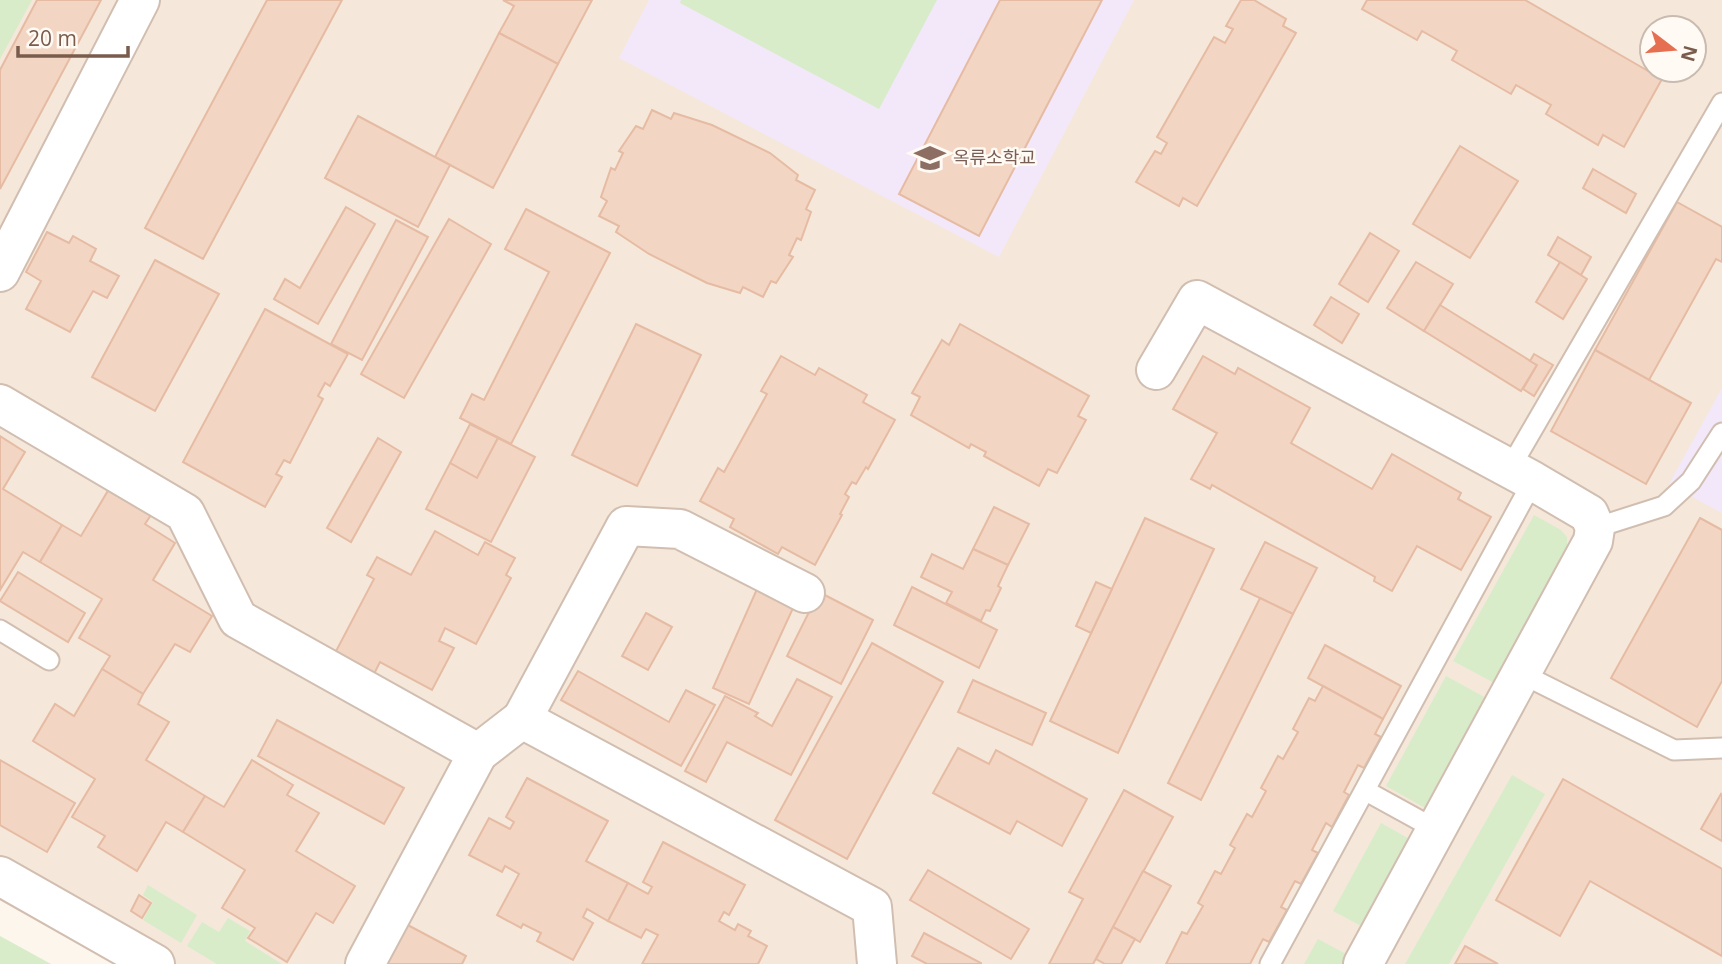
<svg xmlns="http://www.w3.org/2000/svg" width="1722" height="964" font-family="'Open Sans','Noto Sans KR',sans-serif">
  <rect width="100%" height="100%" fill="#fdf6ec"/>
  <path fill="#f5e8da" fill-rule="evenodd" d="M0 0H1722V964H115L0 900ZM1652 28H1694V70H1652Z"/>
  <g fill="#f3e8fa">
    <path d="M649 0H1134L999 257 619 58Z"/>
    <path d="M1722 388V513L1669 484Z"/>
  </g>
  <g fill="#d8ecc9">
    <path d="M0 0H32L0 59Z"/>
    <path d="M681 0H937L879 109 680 3Z"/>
    <path d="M1534 515 1561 530 1567 537V553L1496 684 1453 661Z"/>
    <path d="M1446 676 1488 699 1427 809 1386 786Z"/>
    <path d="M1512 775 1545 794 1449 964H1405Z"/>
    <path d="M1381 823 1413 841 1365 928 1333 911Z"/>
    <path d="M148 885 197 915 181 943 143 920 153 902 143 895Z"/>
    <path d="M228 918 250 931 245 941 282 964H217L187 946 202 922 219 932Z"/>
    <path d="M0 936 51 964H0Z"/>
    <path d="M1318 939 1350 956 1346 964H1304Z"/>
  </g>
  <g fill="#f3d5c3" stroke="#e6bba3" stroke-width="2">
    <path d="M37 0H101L0 189V70Z"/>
    <path d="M267 0H342L203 259 145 228Z"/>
    <path d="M503 0H592L558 64 499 33 514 6Z"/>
    <path d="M1000 0H1102L979 236 899 194Z"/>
    <path d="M1241 0H1254L1286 19 1283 26 1296 33 1197 206 1183 198 1179 206 1136 182 1155 151 1161 154 1167 143 1157 137 1214 37 1225 43 1233 29 1226 26Z"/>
    <path d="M1367 0H1525L1662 79 1624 147 1603 135 1598 145 1546 114 1551 105 1516 85 1511 94 1452 60 1457 51 1422 31 1417 40 1362 9Z"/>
    <path d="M499 33 558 64 493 188 435 157Z"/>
    <path d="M652 110 671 119 674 113 712 125 770 153 798 175 796 180 815 190 806 209 811 212 801 240 797 238 789 255 793 257 776 283 771 281 763 297 743 287 740 293 707 283 649 254 616 232 619 226 599 216 607 201 601 197 611 168 615 170 623 153 619 151 636 126 643 129Z"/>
    <path d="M358 116 450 165 418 227 325 178Z"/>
    <path d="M1460 146 1518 181 1470 258 1413 224Z"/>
    <path d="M1593 169 1636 194 1626 213 1583 188Z"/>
    <path d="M1677 202 1722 227V262L1716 259 1649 380 1595 350Z"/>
    <path d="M346 207 375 224 318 324 274 299 285 279 300 288Z"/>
    <path d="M526 209 610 253 511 444 460 418 472 394 484 400 549 272 505 249Z"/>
    <path d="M449 219 491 244 404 398 361 374Z"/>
    <path d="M396 220 428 237 362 360 331 344Z"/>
    <path d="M47 232 69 243 73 236 96 249 90 261 119 276 107 298 93 291 70 332 26 309 41 281 26 272Z"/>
    <path d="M1370 233 1399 251 1368 302 1339 284Z"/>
    <path d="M1558 237 1591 257 1581 275 1548 255Z"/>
    <path d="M155 260 219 294 155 411 92 377Z"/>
    <path d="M1416 262 1453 284 1424 331 1387 308Z"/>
    <path d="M1560 262 1587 279 1563 319 1536 302Z"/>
    <path d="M1331 297 1359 314 1342 343 1314 325Z"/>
    <path d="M1440 305 1537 365 1521 391 1424 331Z"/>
    <path d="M265 309 348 354 330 386 325 383 318 396 323 399 290 463 284 460 276 474 282 477 265 507 183 462Z"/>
    <path d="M636 324 701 355 637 486 572 455Z"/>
    <path d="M960 324 1089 396 1078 416 1086 420 1057 473 1048 469 1039 486 984 456 986 452 971 444 969 448 911 415 920 397 912 393 942 340 949 345Z"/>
    <path d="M1595 350 1691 403 1646 484 1551 431Z"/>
    <path d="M1534 354 1553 365 1534 396 1523 389 1537 365 1530 361Z"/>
    <path d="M781 356 815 375 819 368 867 395 863 402 895 420 868 469 866 467 856 484 852 482 845 494 849 497 840 514 842 515 815 565 782 547 778 554 730 527 734 519 700 501 718 468 724 472 767 394 761 391Z"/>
    <path d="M1203 356 1235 374 1238 368 1310 408 1291 443 1372 489 1392 454 1461 493 1458 499 1491 517 1461 570 1417 546 1392 591 1374 581 1375 577 1212 485 1210 489 1191 479 1217 433 1173 409Z"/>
    <path d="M470 424 498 438 477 478 450 463Z"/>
    <path d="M0 436 25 452 3 489 62 525 40 562 23 552 0 590Z"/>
    <path d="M378 438 401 452 351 542 327 528Z"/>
    <path d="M498 438 535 457 491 542 426 509 450 463 477 478Z"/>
    <path d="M109 489 151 515 145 524 175 543 153 580 212 616 190 652 175 644 143 694 102 669 110 656 79 638 102 599 40 562 62 525 81 536Z"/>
    <path d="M994 507 1029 524 1008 565 973 549Z"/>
    <path d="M1145 518 1214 549 1118 753 1050 721Z"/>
    <path d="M1700 518 1722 530V681L1697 727 1611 678Z"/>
    <path d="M435 531 478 555 485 542 515 558 506 575 511 578 476 644 445 628 439 641 454 648 432 690 380 662 374 674 335 653 374 579 367 575 377 557 411 575Z"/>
    <path d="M1265 542 1317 568 1293 614 1241 589Z"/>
    <path d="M973 549 1008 565 998 586 1001 588 990 611 986 610 981 621 946 603 952 592 921 577 932 554 963 569Z"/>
    <path d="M18 572 85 613 68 642 0 601Z"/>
    <path d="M1096 582 1112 589 1091 633 1076 626Z"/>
    <path d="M912 587 997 630 979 668 894 625Z"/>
    <path d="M757 589 794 606 749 704 713 688Z"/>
    <path d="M819 592 873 620 841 684 787 656Z"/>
    <path d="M1260 598 1293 614 1201 800 1168 783Z"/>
    <path d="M646 613 672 627 648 670 622 656Z"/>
    <path d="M872 643 943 682 847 859 775 820Z"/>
    <path d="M1325 645 1401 686 1383 719 1308 678Z"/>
    <path d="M102 669 143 694 138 704 169 722 146 760 205 796 183 832 166 822 137 871 98 847 105 836 72 817 95 779 33 741 55 704 74 716Z"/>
    <path d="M578 671 669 722 686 690 715 705 681 766 561 700Z"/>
    <path d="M797 679 832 697 791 775 727 742 706 782 685 771 725 696 758 713 755 716 772 726Z"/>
    <path d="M973 680 1046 713 1032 745 958 712Z"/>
    <path d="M1323 686 1383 719 1375 734 1381 737 1364 768 1358 765 1344 792 1349 795 1332 827 1326 823 1312 850 1318 853 1301 884 1295 881 1281 907 1287 910 1269 942 1263 939 1250 964H1166L1182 932 1187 934 1203 906 1198 903 1215 871 1221 874 1235 848 1230 845 1247 814 1252 817 1266 791 1261 788 1278 756 1283 759 1298 732 1293 729 1309 698 1315 701Z"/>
    <path d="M277 720 404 788 384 824 258 756Z"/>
    <path d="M958 748 989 764 996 750 1087 799 1062 846 1017 821 1010 834 933 793Z"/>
    <path d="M0 760 75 803 47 852 0 825Z"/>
    <path d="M252 760 293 785 287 795 319 813 296 851 355 886 333 923 316 913 287 962 248 938 255 928 222 908 245 870 183 832 205 796 224 807Z"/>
    <path d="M527 778 608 821 586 861 628 883 608 921 587 909 583 917 593 923 573 960 537 941 541 933 523 924 521 928 497 915 519 874 505 866 502 872 469 855 489 818 510 829 514 822 506 817Z"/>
    <path d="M1563 779 1722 869V956L1590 881 1560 936 1496 900Z"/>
    <path d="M1124 790 1173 817 1093 964H1049L1083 899 1069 892Z"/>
    <path d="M1721 794 1722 795V841L1701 829Z"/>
    <path d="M663 842 745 885 729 915 724 912 719 921 735 930 738 924 751 931 748 936 767 946 758 964H642L658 935 646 929 641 938 608 921 628 883 648 894 652 887 643 882Z"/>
    <path d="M928 870 1029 929 1011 959 910 900Z"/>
    <path d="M1143 871 1171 886 1140 942 1113 927Z"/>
    <path d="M139 895 151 903 142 918 131 911Z"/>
    <path d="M404 923 466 956 462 964H382Z"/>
    <path d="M1113 927 1135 939 1121 964H1105L1096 959Z"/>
    <path d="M924 933 981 963V964H927L912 956Z"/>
    <path d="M1465 946 1498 964H1455Z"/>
  </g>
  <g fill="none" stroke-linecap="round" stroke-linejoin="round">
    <g stroke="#d1beb0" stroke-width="23">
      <g id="lane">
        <path d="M1510 468 1722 103"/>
        <path d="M1595 528 1664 506 1691 481 1722 433"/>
        <path d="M0 630 49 660"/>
        <path d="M1522 674 1674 750 1722 748"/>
        <path d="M1366 791 1437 830"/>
        <path d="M1270 964 1533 481"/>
      </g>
    </g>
    <g stroke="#d1beb0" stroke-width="42">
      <g id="street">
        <path d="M0 272 140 0"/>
        <path d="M1156 370 1197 300 1533 481 1589 514 1595 528 1593 541 1363 964"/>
        <path d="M0 404 185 513 238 619 478 753 522 719 872 907 877 964"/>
        <path d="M522 719 626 526 680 529 805 593"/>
        <path d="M0 876 155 964"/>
        <path d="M365 964 478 753"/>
      </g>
    </g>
    <use href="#lane" stroke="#fff" stroke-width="19"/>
    <use href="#street" stroke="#fff" stroke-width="38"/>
  </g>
  <defs>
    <g id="school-bare" transform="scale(2.415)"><path d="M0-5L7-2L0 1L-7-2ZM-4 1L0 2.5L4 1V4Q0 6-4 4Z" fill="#8d6e63" stroke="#fffaf3" stroke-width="2.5" paint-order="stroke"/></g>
  </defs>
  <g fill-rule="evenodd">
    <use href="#school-bare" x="930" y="158"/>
  </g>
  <g text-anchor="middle" stroke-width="5" stroke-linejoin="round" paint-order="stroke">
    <g font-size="18" fill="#785e54" stroke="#fffaf3" text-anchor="start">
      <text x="953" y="164">옥류소학교</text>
    </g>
  </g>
  <g transform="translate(1673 49) rotate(106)"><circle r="33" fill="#fffaf3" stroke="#cabbb1" stroke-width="2"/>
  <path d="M0-5L12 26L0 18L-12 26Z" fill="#e76f51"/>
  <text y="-10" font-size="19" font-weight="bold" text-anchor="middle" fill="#7a5c4d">N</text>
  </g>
  <path d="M18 46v10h110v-10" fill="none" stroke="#7a5c4d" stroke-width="3.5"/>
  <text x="28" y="46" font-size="21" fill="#7a5c4d" stroke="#fffaf3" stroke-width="5" paint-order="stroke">20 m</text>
</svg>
